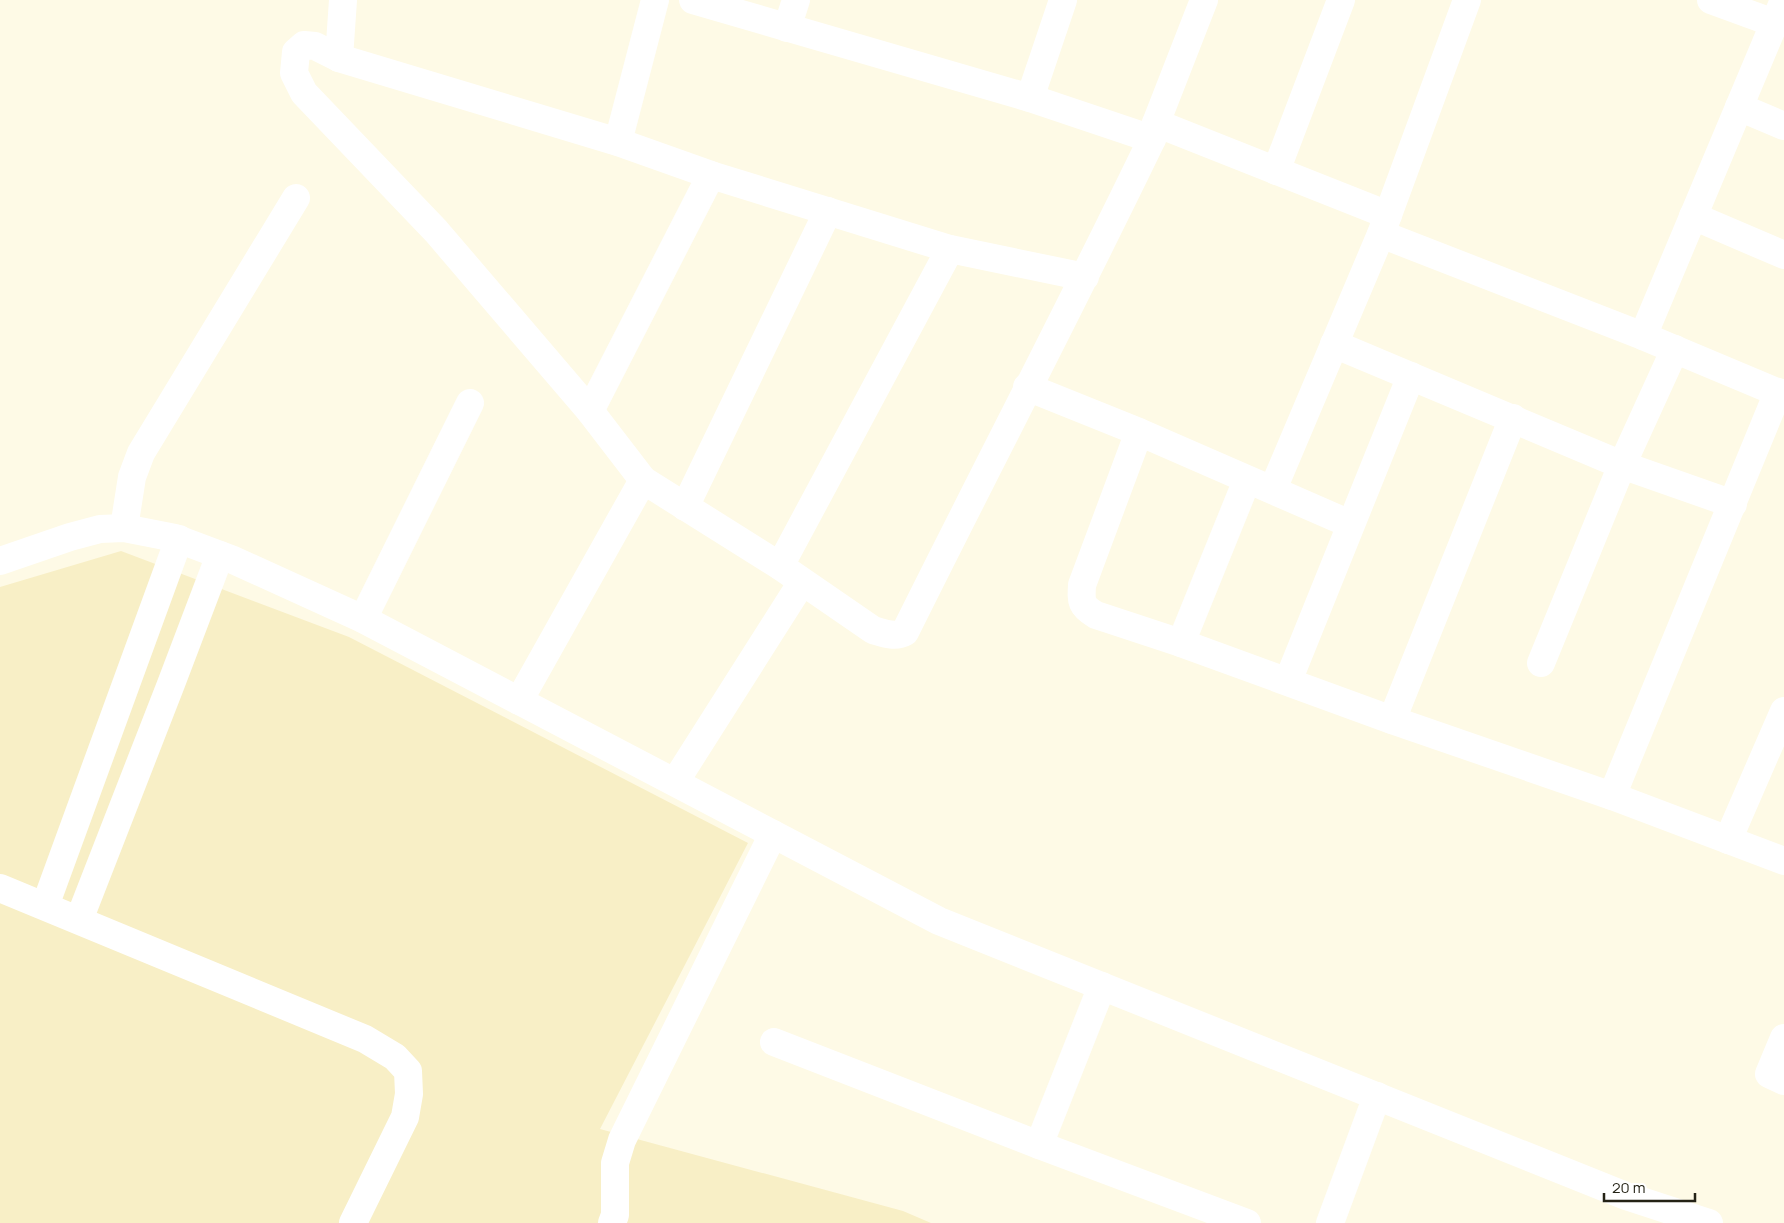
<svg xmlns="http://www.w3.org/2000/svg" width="1784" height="1223" font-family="Manrope,sans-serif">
  <rect width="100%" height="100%" fill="#fefae6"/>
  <path fill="#f8efc6" d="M121 551 349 637 748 843 600 1129 903 1211 931 1223H0V587Z"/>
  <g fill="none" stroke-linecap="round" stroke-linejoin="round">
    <g stroke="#fff" stroke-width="28">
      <path d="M693 0 1030 98 1152 139"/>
      <path d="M1711 0 1774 23"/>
      <path d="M787 28 796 0"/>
      <path d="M339 58 343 0"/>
      <path d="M1030 98 1063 0"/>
      <path d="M1739 107 1784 126"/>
      <path d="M1156 123 1388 215"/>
      <path d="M618 142 655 0"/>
      <path d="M1276 171 1341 0"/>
      <path d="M1693 216 1784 255"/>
      <path d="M1381 234 1643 336 1784 395"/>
      <path d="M1085 277 950 249 711 175 618 142 339 58 315 46 304 45 296 52 294 73 304 93 436 231 590 411 643 480 780 566 873 630C883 633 895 638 905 632 987 467 1072 305 1152 139L1156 123 1204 0"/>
      <path d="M1643 336 1784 0"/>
      <path d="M1334 344 1622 465 1733 504"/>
      <path d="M1027 387 1139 432 1350 524"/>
      <path d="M590 411 711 175"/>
      <path d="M1139 432 1082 585C1081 602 1081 606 1096 615L1181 643 1392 720 1612 796 1784 861"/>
      <path d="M1273 489 1381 234 1467 0"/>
      <path d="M685 507 828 211"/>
      <path d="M124 528 132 477 141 453 296 198"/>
      <path d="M0 561 70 537 100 529 124 528 175 538 231 559 363 619 939 921 1626 1196 1709 1223"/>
      <path d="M780 566 950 249"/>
      <path d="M363 619 470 403"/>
      <path d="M1181 643 1247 480"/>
      <path d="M1541 663 1622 465 1675 349"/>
      <path d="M1288 681 1411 376"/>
      <path d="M519 701 643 480"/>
      <path d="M1392 720 1513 418"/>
      <path d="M675 782 802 582"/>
      <path d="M1612 796 1778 392"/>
      <path d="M1728 840 1784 711"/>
      <path d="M0 888 365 1039 395 1057 408 1071 409 1094 405 1117 353 1223"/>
      <path d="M45 906 179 539"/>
      <path d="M79 920 171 684 220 555"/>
      <path d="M1784 1038 1769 1074 1784 1081"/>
      <path d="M774 1042 1039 1145 1247 1223"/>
      <path d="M1039 1145 1102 986"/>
      <path d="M612 1223 615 1215V1163L622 1140 773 834"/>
      <path d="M1330 1223 1377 1096"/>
    </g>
  </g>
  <path d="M1604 1193v8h91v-8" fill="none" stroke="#242215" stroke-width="2.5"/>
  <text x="1612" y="1193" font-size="15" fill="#242215" stroke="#ffffff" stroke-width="4" paint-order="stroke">20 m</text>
</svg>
